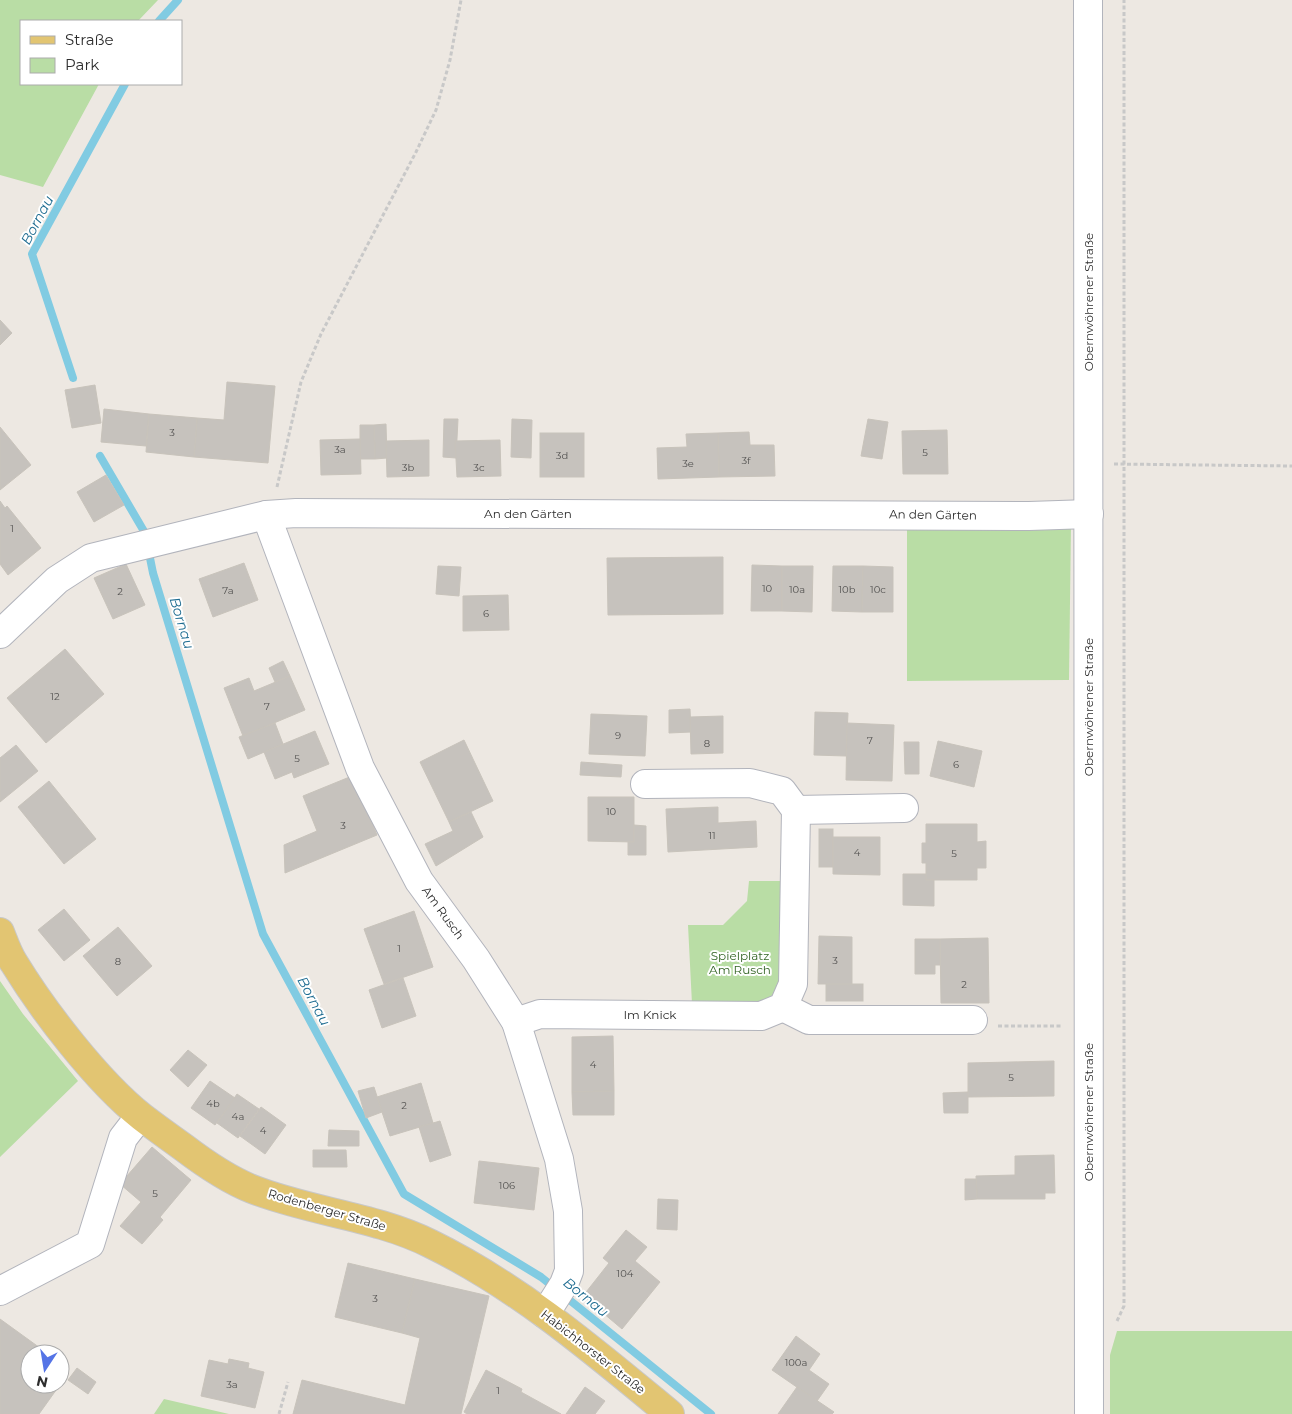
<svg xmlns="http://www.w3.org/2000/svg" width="1292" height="1414" font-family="Montserrat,sans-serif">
  <rect width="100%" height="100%" fill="#ede8e2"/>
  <g fill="#b9dda5">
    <path d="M0 0H158L138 21H21V84H99L43 187 0 175Z"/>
    <path d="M1071 524 1069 680 907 681V529Z"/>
    <path d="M749 881H782L783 985 765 1004H692L688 925H723L747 901Z"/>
    <path d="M0 981 23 1014 78 1081 0 1157Z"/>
    <path d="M1117 1331H1292V1414H1110V1355Z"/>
    <path d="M164 1399 229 1414H154Z"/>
  </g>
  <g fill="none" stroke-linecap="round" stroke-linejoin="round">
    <g stroke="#81cbe2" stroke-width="8">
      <path d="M159 21 178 0"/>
      <path d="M73 378 32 254 125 84"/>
      <path d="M100 456 145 533 153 573 263 934 404 1194 541 1277 711 1414"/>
    </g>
  </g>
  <g fill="#c6c2bd" stroke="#c8c3bb">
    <path d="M0 320 12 333 0 345Z"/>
    <path d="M227 382 275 386 268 463 194 457 197 418 224 420Z"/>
    <path d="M95 385 101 423 72 428 65 390Z"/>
    <path d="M104 409 149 414 146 446 101 442Z"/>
    <path d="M149 414 197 418 194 457 146 452Z"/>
    <path d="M444 419H458L456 458 443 457Z"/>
    <path d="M512 419 532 420 531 458 511 457Z"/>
    <path d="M868 419 888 422 882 459 861 456Z"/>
    <path d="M386 424 387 458 375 459 374 425Z"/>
    <path d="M360 425H374L375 459H360Z"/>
    <path d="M0 427 31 465 0 490Z"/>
    <path d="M947 430 948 474H903L902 431Z"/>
    <path d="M749 432 750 445H774L775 476 719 477 718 433Z"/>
    <rect x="540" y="433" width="44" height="44"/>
    <path d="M718 433 719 477 658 479 657 448 687 447 686 434Z"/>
    <path d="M360 439 361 474 321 475 320 440Z"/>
    <path d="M429 440V476L387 477 386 441Z"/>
    <path d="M500 440 501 476 457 477 455 441Z"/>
    <path d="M106 475 124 505 94 522 77 492Z"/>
    <path d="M0 501 5 508 7 506 41 548 8 575 0 564Z"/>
    <path d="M723 557V614L608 615 607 558Z"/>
    <path d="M244 563 258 600 213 617 199 579Z"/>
    <path d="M126 564 145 605 113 619 94 578Z"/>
    <path d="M752 565 782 566V611H751Z"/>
    <path d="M438 566 461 567 459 596 436 594Z"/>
    <path d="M782 566H813L812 612 782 611Z"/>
    <path d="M833 566H863L862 612 832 611Z"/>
    <path d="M863 566 893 567V612H862Z"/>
    <path d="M508 595 509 630 463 631V596Z"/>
    <path d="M65 649 104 694 46 743 7 698Z"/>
    <path d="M283 661 290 676 275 682 269 668Z"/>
    <path d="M290 676 305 710 243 736 224 688 249 678 254 691Z"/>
    <path d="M690 709 691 732 669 733V710Z"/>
    <path d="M815 712 848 713 846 756 814 755Z"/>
    <path d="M591 714 647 716 645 756 589 754Z"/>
    <path d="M723 716V753L691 754 690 717Z"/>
    <path d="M275 723 283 744 248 759 239 737Z"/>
    <path d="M847 723 894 725 892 781 846 780Z"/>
    <path d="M315 731 329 764 294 778 292 772 275 779 264 752Z"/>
    <path d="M464 740 493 801 449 822 420 762Z"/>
    <path d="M938 741 982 751 974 787 930 776Z"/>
    <path d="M904 742H919V774H905Z"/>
    <path d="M16 745 38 771 0 802V758Z"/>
    <path d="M581 762 622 765 621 777 580 775Z"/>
    <path d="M352 776 377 835 285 873 284 845 317 831 303 796Z"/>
    <path d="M49 781 96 839 64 864 18 807Z"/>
    <path d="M588 797H634V842L588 841Z"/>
    <path d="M718 807V823L756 821 757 847 668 852 666 809Z"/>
    <path d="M471 812 483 837 436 866 425 844 453 831 449 822Z"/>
    <path d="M926 824H977V842L986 841V868H977V880H926V863H922V843H926Z"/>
    <path d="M634 825 646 826V855H628V842H634Z"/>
    <rect x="819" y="829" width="14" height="38"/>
    <path d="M833 837H880V875L833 874Z"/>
    <path d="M903 874H926V880H934V906L903 905Z"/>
    <path d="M64 909 90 940 64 961 38 930Z"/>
    <path d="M414 911 433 967 384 984 364 929Z"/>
    <path d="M118 927 152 966 117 996 83 956Z"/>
    <path d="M819 936 852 937V984H818Z"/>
    <path d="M988 938 989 1003H941L940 939Z"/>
    <path d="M915 939H940V965H935V974H915Z"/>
    <path d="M403 978 416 1016 382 1028 369 990Z"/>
    <rect x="826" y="984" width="37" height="17"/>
    <path d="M613 1036 614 1091 572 1092V1037Z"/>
    <path d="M188 1050 207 1065 188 1087 170 1070Z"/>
    <path d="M1054 1061V1096L968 1097V1063Z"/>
    <path d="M210 1081 235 1098 215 1125 191 1108Z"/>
    <path d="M421 1083 433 1123 390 1136 377 1097Z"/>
    <path d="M374 1087 382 1112 366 1118 358 1091Z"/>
    <path d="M614 1091V1115H573L572 1092Z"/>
    <path d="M968 1092V1113H944L943 1093Z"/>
    <path d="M237 1094 259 1109 238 1138 217 1123Z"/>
    <path d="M261 1107 286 1125 265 1154 240 1136Z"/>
    <path d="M440 1121 451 1155 430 1162 419 1127Z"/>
    <path d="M329 1130 359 1131V1146H328Z"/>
    <path d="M152 1147 191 1180 160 1217 163 1220 142 1244 120 1226 141 1202 120 1184Z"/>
    <path d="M313 1150H346L347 1167H313Z"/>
    <path d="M1054 1155 1055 1193H1045V1199H977L976 1176 1015 1175V1156Z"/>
    <path d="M479 1161 539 1168 534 1210 474 1203Z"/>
    <path d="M965 1179H976L977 1199 965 1200Z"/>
    <path d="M658 1199 678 1200 677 1230 657 1229Z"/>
    <path d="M626 1230 647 1247 635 1261 660 1282 622 1329 583 1296 609 1263 603 1258Z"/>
    <path d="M348 1263 415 1279 402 1333 335 1317Z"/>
    <path d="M415 1279 489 1296 461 1414H293L302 1380 405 1405 420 1338 402 1333Z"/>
    <path d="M0 1319 47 1353 30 1354V1384H60V1376L64 1379 39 1414H0Z"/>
    <path d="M796 1336 820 1354 809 1370 829 1384 817 1401 772 1370Z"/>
    <path d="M229 1359 249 1363 248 1368 264 1372 255 1408 201 1396 209 1360 228 1364Z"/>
    <path d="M77 1368 96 1382 88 1394 68 1380Z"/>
    <path d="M486 1370 522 1389 521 1392 561 1414H467L464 1412Z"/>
    <path d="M585 1387 605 1401 595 1414H566Z"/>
    <path d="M797 1387 834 1412 832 1414H778Z"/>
  </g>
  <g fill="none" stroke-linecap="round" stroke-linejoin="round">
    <g stroke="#b2b4bc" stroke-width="30">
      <g id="minor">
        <path d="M1088 0 1089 1414"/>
        <path d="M266 515 360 768 419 881 476 959 516 1022 559 1159 568 1211 569 1271 564 1284 545 1314"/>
        <path d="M0 634 57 580 91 558 266 515 296 513 1029 516 1089 514"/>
        <path d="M796 810 904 808"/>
        <path d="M783 1007 809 1020H973"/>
        <path d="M516 1022 540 1014 761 1016 783 1007 793 984 796 810 782 791 750 783 645 784"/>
        <path d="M0 1291 90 1244 123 1138 140 1116"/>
      </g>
    </g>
    <g stroke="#c8c8c8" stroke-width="30">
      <path id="major" d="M0 932C4 942 8 954 14 963 44 1012 97 1081 142 1117 155 1127 169 1137 183 1147 204 1163 227 1179 252 1189 310 1212 375 1216 431 1244 519 1287 595 1352 670 1414"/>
    </g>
    <g stroke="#c8c8c8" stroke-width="3" stroke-dasharray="4 2.5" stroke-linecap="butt">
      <path d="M1114 464 1292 466"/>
      <path d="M277 487 301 382 321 334 416 152 436 110 450 60 461 0"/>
      <path d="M998 1026H1062"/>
      <path d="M1117 1321 1124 1306V0"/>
      <path d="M279 1414 288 1382"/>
    </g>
    <use href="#minor" stroke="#fff" stroke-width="28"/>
    <use href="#major" stroke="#e2c572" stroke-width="28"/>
  </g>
  <g text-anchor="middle" stroke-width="4" stroke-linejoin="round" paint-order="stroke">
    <g font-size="10" fill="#535251">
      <text x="172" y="436">3</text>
      <text x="340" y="453">3a</text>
      <text x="925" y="456">5</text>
      <text x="562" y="459">3d</text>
      <text x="746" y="464">3f</text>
      <text x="688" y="467">3e</text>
      <text x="408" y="471">3b</text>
      <text x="479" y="471">3c</text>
      <text x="12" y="532">1</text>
      <text x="767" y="592">10</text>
      <text x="797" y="593">10a</text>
      <text x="847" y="593">10b</text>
      <text x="878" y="593">10c</text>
      <text x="228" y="594">7a</text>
      <text x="120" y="595">2</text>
      <text x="486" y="617">6</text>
      <text x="55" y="700">12</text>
      <text x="267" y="710">7</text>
      <text x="618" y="739">9</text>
      <text x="870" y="744">7</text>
      <text x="707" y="747">8</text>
      <text x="297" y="762">5</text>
      <text x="956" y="768">6</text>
      <text x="611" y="815">10</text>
      <text x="343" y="829">3</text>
      <text x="712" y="839">11</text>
      <text x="857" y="856">4</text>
      <text x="954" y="857">5</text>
      <text x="399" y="952">1</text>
      <text x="835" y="964">3</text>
      <text x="118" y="965">8</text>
      <text x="964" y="988">2</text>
      <text x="593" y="1068">4</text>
      <text x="1011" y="1081">5</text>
      <text x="213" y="1107">4b</text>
      <text x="404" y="1109">2</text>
      <text x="238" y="1120">4a</text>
      <text x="263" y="1134">4</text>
      <text x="507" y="1189">106</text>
      <text x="155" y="1197">5</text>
      <text x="625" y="1277">104</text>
      <text x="375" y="1302">3</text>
      <text x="796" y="1366">100a</text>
      <text x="232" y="1388">3a</text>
      <text x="498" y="1394">1</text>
    </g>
    <g font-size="12" fill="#2d2d2d" stroke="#fff">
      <text transform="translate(1089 302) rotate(-90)" y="4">Obernwöhrener Straße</text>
      <text x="528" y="518">An den Gärten</text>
      <text transform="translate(933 515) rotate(1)" y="4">An den Gärten</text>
      <text transform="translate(1089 707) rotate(-90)" y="4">Obernwöhrener Straße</text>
      <text transform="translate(443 913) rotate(54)" y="4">Am Rusch</text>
      <text x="650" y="1019">Im Knick</text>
      <text transform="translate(1089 1112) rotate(-90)" y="4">Obernwöhrener Straße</text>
      <text transform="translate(327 1210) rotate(16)" y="4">Rodenberger Straße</text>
      <text transform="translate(593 1352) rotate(38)" y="4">Habichhorster Straße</text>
    </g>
    <g font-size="12" fill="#336424" stroke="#fff">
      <text x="740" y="960">Spielplatz<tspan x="740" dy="14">Am Rusch</tspan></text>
    </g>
    <g font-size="14" font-style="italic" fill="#1e6c91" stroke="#fff">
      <text transform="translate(37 220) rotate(-62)" y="5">Bornau</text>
      <text transform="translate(182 623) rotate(73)" y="5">Bornau</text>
      <text transform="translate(314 1001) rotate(62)" y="5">Bornau</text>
      <text transform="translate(586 1297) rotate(39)" y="5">Bornau</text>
    </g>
  </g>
  <rect x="20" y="20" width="162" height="65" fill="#ffffff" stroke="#ababab"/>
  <rect x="30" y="36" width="25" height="8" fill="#e2c572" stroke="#ababab"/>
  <text x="65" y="45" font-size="15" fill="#2d2d2d">Straße</text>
  <rect x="30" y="58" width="25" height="15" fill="#b9dda5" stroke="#ababab"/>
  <text x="65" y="70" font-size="15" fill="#2d2d2d">Park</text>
  <g transform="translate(45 1369) rotate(192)"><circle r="24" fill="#ffffff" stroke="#ababab"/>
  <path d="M0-4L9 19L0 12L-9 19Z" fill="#5574e6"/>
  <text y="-8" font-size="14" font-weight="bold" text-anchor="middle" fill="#2d2d2d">N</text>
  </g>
</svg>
